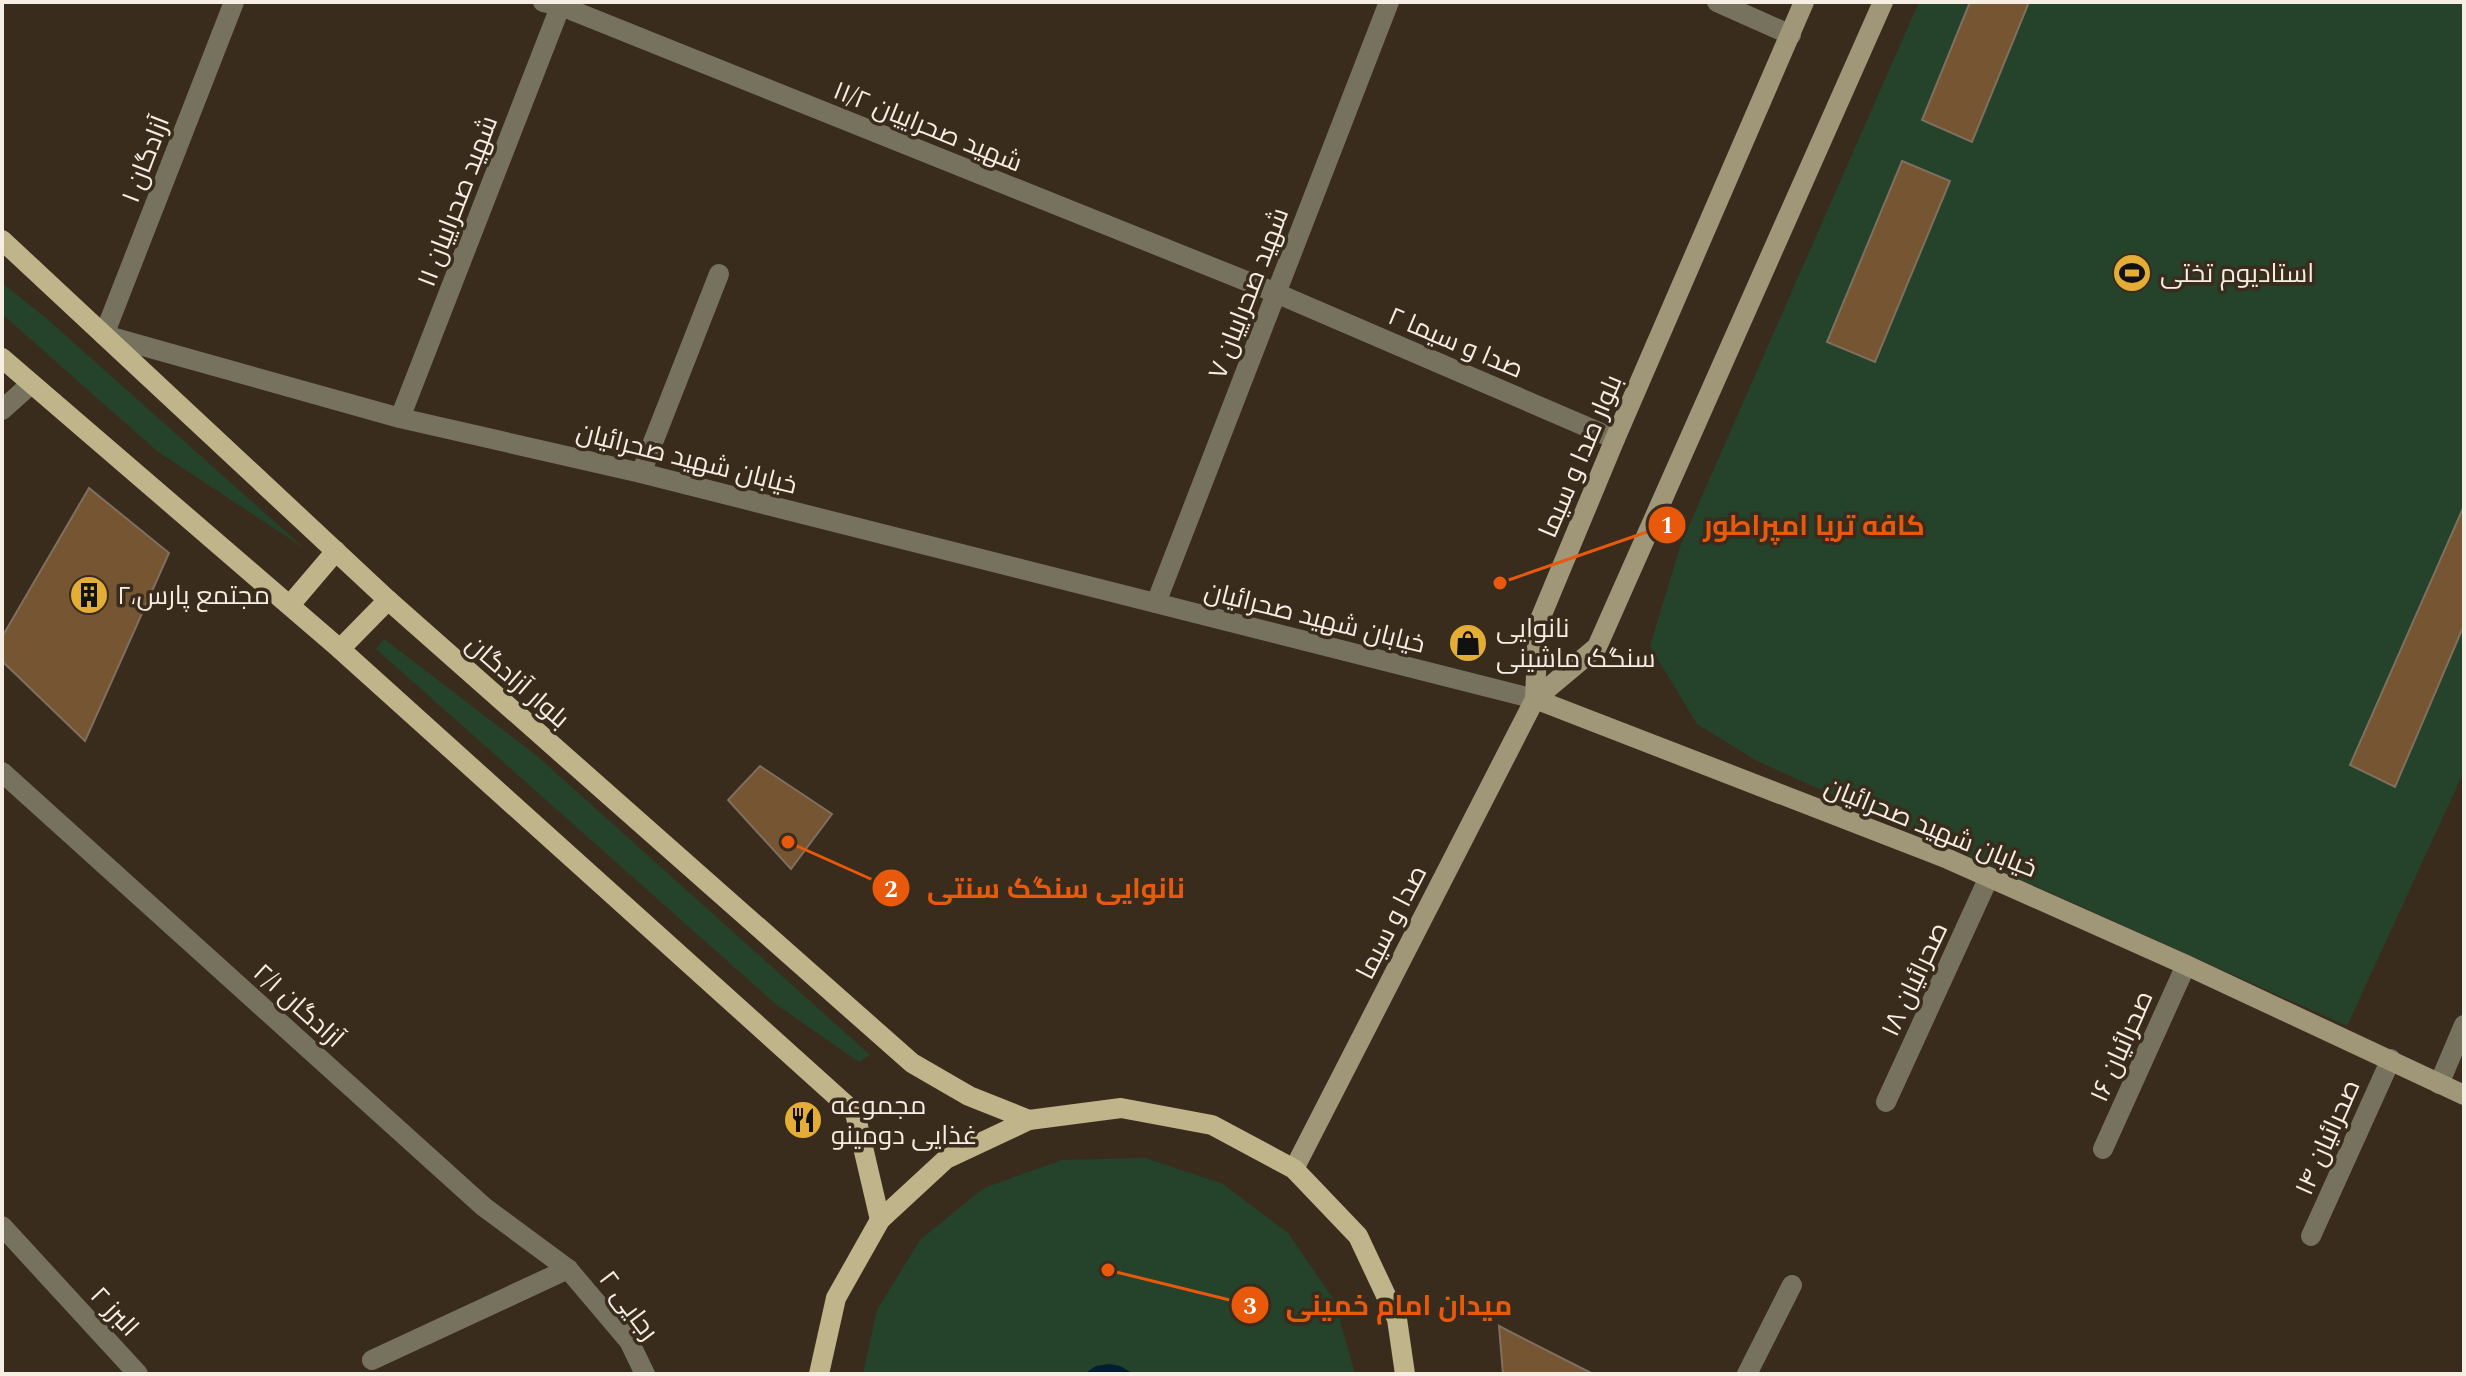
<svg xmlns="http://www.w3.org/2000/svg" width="2466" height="1376" font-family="Spectral,Cairo,serif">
  <rect width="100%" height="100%" fill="#3a2c1d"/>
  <g fill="#25432b">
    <path d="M1919 2H2464V771L2347 1026 1757 761 1697 724 1650 646 1681 544Z"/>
    <path d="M2 283 46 318 304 548 157 451 2 314Z"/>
    <path d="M384 639 536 755 870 1055 859 1062 777 1005 376 649Z"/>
    <path d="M1145 1158 1223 1184 1288 1233 1334 1300 1355 1374H863L877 1310 920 1240 984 1188 1062 1160Z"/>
  </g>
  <path fill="#011e32" d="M1109 1364 1120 1366 1134 1374H1084L1096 1366Z"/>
  <g fill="#765632" stroke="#7f6f5e" stroke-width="2">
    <path d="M1970 2H2029L1972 142 1922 120Z"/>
    <path d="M1902 161 1950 181 1875 362 1827 342Z"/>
    <path d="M89 488 169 553 85 741 2 661V637Z"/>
    <path d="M2464 506V625L2395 787 2350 765Z"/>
    <path d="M760 766 832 814 791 869 728 800Z"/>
    <path d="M1499 1326 1593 1374H1503Z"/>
  </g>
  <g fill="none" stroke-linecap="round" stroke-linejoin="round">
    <g stroke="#77725e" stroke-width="20">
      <path d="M543 2 561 6 1276 293 1615 439"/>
      <path d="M1717 2 1791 35"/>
      <path d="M104 335 234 2"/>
      <path d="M2 410 31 384"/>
      <path d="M400 418 562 2"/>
      <path d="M641 473 719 274"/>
      <path d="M1156 603 1389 2"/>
      <path d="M2 772 484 1207 568 1269 629 1341 645 1374"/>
      <path d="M1886 1102 1989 877"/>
      <path d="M2103 1149 2186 965"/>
      <path d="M2 1226 138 1374"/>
      <path d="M2311 1236 2391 1059"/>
      <path d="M372 1360 568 1269"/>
      <path d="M1747 1374 1792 1285"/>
    </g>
    <g stroke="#77725e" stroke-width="20">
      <path d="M104 335 400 418 641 473 1535 699"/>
      <path d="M2439 1084 2464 1025"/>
    </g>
    <g stroke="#a09778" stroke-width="20">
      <path d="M1535 699 1948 859 2186 965 2464 1095"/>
      <path d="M1535 699 1538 624 1615 439 1804 2"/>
      <path d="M1294 1169 1535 699 1597 647 1883 2"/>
    </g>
    <g stroke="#c0b48b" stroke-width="20">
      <path d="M2 240 388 600 912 1063 969 1096 1029 1120"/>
      <path d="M2 358 340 649 855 1113 880 1220"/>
      <path d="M290 605 336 551"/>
      <path d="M340 649 388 600"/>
      <path d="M819 1374 836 1298 880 1220 946 1159 1029 1120 1121 1108 1212 1125 1294 1169 1358 1236 1397 1319 1405 1374"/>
    </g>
  </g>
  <defs>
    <g id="stadium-disc" transform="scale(2)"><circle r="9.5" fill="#e4ad35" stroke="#3a2c1d"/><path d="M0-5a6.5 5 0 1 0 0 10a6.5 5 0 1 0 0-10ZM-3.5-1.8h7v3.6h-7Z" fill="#111"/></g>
    <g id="building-disc" transform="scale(2)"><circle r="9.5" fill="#e4ad35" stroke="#3a2c1d"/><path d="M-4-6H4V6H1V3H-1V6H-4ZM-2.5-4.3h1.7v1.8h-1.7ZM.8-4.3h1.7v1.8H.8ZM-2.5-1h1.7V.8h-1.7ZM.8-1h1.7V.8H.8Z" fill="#111"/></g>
    <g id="shop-disc" transform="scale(2)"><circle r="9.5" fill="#e4ad35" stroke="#3a2c1d"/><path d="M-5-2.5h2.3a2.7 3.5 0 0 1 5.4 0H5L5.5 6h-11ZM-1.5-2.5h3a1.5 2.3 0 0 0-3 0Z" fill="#111"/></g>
    <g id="restaurant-disc" transform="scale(2)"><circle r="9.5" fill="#e4ad35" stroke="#3a2c1d"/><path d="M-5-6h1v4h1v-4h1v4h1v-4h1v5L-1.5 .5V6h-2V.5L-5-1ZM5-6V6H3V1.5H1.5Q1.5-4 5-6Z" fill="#111"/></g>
  </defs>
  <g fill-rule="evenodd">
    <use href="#stadium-disc" x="2132" y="273"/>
    <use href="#building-disc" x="89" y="595"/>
    <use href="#shop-disc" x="1468" y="643"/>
    <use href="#restaurant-disc" x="803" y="1120"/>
  </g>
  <g text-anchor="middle" stroke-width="7" stroke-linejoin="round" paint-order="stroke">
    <g font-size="26" fill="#f6ede3" stroke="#3a2c1d">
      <text transform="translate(928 126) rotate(22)" y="9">شهید صحراییان ۱۱/۲</text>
      <text transform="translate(145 159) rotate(-69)" y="9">آزادگان ۱</text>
      <text transform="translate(457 201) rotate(-69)" y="9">شهید صحراییان ۱۱</text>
      <text transform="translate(1248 293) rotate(-69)" y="9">شهید صحراییان ۷</text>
      <text transform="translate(1456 342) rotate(23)" y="9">صدا و سیما ۲</text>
      <text transform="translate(1580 456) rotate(-67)" y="9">بلوار صدا و سیما</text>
      <text transform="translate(687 458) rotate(14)" y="9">خیابان شهید صحرائیان</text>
      <text transform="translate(1315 617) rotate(14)" y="9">خیابان شهید صحرائیان</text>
      <text transform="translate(518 681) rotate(41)" y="9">بلوار آزادگان</text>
      <text transform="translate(1931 827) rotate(22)" y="9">خیابان شهید صحرائیان</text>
      <text transform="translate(1391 922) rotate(-63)" y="9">صدا و سیما</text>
      <text transform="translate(1914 979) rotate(-65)" y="9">صحرائیان ۱۸</text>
      <text transform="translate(299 1005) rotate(42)" y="9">آزادگان ۲/۱</text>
      <text transform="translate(2121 1046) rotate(-66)" y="9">صحرائیان ۱۶</text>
      <text transform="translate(2327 1137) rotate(-66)" y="9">صحرائیان ۱۴</text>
      <text transform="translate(629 1305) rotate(53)" y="9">رجایی ۲</text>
      <text transform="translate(115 1311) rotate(47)" y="9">البرز ۲</text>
    </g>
    <g font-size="26" fill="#f6ede3" stroke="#3a2c1d" text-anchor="start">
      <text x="2160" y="282">استادیوم تختی</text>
      <text x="117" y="604">۲،مجتمع پارس</text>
      <text x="1496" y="637">نانوایی<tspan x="1496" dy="30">سنگک ماشینی</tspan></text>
      <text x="831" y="1114">مجموعه<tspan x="831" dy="30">غذایى دومینو</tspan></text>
    </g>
  </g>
  <path fill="none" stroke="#e8590c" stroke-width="3" d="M1500 583L1667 525M788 842L891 888M1108 1270L1250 1305"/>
  <g fill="#e8590c" stroke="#3a2c1d" stroke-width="3">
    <circle cx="1500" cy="583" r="8"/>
    <circle cx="788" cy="842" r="8"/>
    <circle cx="1108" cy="1270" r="8"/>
    <circle cx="1667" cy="525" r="20"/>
    <circle cx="891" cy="888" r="20"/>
    <circle cx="1250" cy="1305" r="20"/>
  </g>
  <g font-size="24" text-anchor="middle" font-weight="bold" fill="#fff">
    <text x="1667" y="533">1</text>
    <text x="891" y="897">2</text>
    <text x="1250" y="1314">3</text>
  </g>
  <g font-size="28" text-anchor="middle" font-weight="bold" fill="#e8590c" stroke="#3a2c1d" stroke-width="7" stroke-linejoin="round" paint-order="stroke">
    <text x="1814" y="535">کافه تریا امپراطور</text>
    <text x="1056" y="898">نانوایی سنگک سنتی</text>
    <text x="1399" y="1315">میدان امام خمینی</text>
  </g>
  <rect width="2466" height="1376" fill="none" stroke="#f6ede3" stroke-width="8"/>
</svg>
